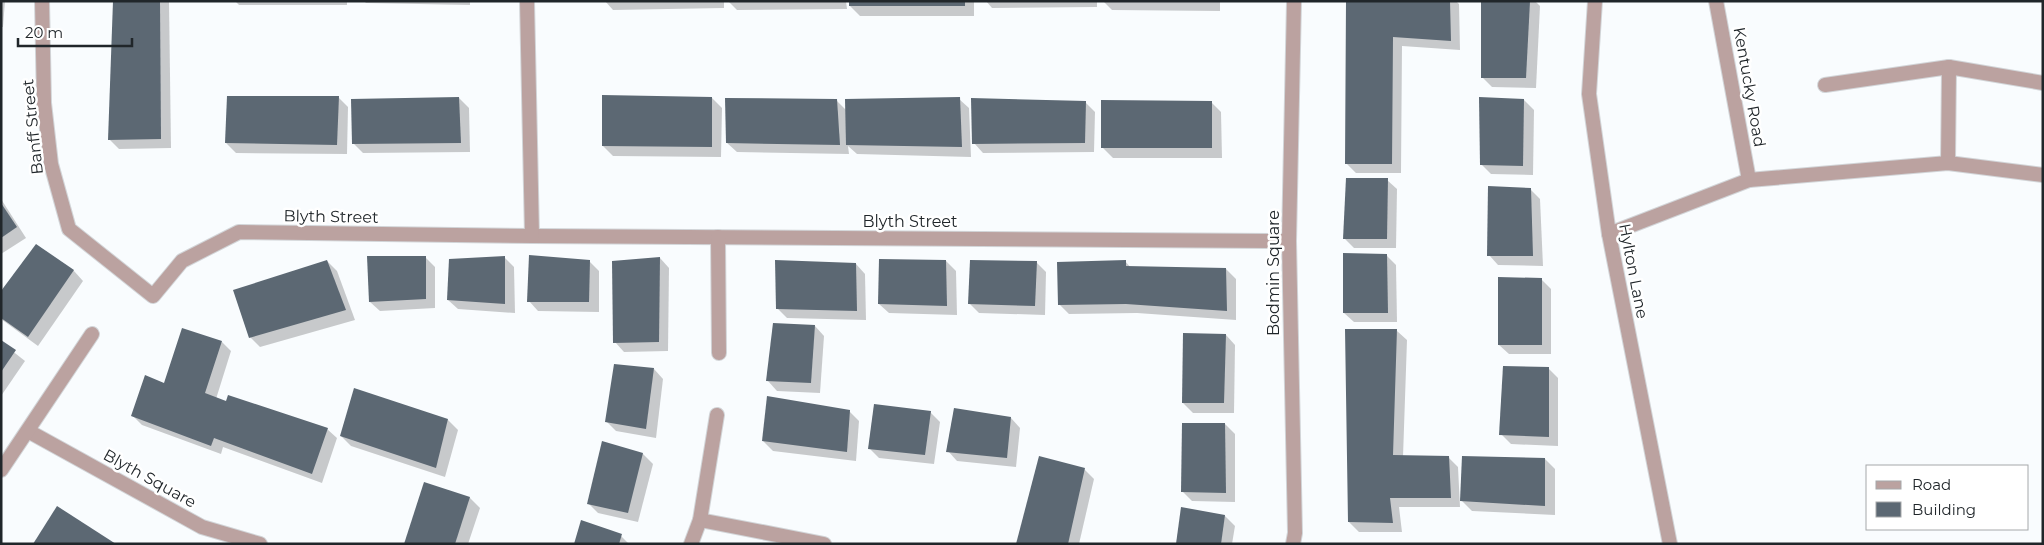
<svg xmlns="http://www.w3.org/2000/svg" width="2044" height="545" font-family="Montserrat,sans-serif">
  <rect width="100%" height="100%" fill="#f9fcfe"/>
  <g fill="#0003">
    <path d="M1 1H5L3 27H1Z"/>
    <path d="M114 1H169L171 148 119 149 109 139Z"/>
    <path d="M235 1H347V5H239Z"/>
    <path d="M364 1H470V5L366 3Z"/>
    <path d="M605 1H724V8L613 10Z"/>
    <path d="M728 1H846L847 9 737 10Z"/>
    <path d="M850 1H974V16H860L850 6Z"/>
    <path d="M986 1H1097V7L992 8Z"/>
    <path d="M1103 1H1220V11L1112 10Z"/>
    <path d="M1347 1H1456L1459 4 1460 50 1402 46 1401 173H1356L1346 163Z"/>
    <path d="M1483 1H1535L1540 6 1536 88 1492 87 1482 77Z"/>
    <path d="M338 97 348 107 347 154 236 153 226 143Z"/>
    <path d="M459 98 469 108 470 152 363 153 353 143Z"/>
    <path d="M712 98 722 108 721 157 613 156 603 146Z"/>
    <path d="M959 99 969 108 971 157 857 154 848 146 849 154 737 152 727 143 837 101 846 110Z"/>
    <path d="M1524 100 1534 110 1533 175 1491 174 1481 164Z"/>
    <path d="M1085 102 1095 112 1094 152 983 153 974 143Z"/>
    <path d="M1211 102 1221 112 1222 158H1113L1103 148Z"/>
    <path d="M1387 180 1397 189 1396 248H1354L1344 238Z"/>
    <path d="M1530 189 1540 199 1543 266 1498 265 1489 255Z"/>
    <path d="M1 199 26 238 1 254Z"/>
    <path d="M36 245 74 271 83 281 38 346 1 319V293Z"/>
    <path d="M1386 255 1396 265 1397 322H1354L1344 313Z"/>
    <path d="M425 257 435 267V308L380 311 370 302Z"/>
    <path d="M504 257 514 267 515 313 458 309 448 300Z"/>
    <path d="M660 258 669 268 668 351 624 352 615 342Z"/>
    <path d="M327 261 337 271 355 320 260 347 250 337Z"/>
    <path d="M589 261 599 271V312L538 311 529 301Z"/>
    <path d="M946 261 956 271 957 315 889 313 879 304Z"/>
    <path d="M1125 261 1131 268 1226 269 1236 279V320L1137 313 1069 314 1059 304Z"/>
    <path d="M1036 262 1046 272 1045 315 979 313 969 303Z"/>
    <path d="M856 264 865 274 866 320 787 318 777 308Z"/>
    <path d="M1542 280 1551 289V354H1509L1499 345Z"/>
    <path d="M815 326 824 336 820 393 777 391 768 381Z"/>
    <path d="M1397 331 1407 340 1403 457H1448L1458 467 1460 507H1399L1402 532H1359L1349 522Z"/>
    <path d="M1226 335 1235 345 1234 413H1193L1183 403Z"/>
    <path d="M1 342 25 361 1 396Z"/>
    <path d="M222 342 231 351 216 399 327 429 337 438 322 483 223 447 221 454 142 425 132 415 165 384Z"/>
    <path d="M1548 368 1558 378V446L1511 444 1501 434Z"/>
    <path d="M654 369 663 379 656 438 616 431 607 422Z"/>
    <path d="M849 411 859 421 856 461 773 451 763 441Z"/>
    <path d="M930 412 940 422 934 464 879 458 869 448Z"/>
    <path d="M1011 418 1020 428 1016 467 957 461 948 451Z"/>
    <path d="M448 420 458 430 445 477 351 446 341 436Z"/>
    <path d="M1225 424 1235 434V502L1192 501 1183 492Z"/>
    <path d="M603 443 643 454 653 464 638 522 598 513 588 503Z"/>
    <path d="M1545 459 1555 469V515L1472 511 1462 501Z"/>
    <path d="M1084 469 1094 479 1079 544H1018Z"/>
    <path d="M425 484 470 498 480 508 468 544H406Z"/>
    <path d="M1225 516 1235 526 1232 544H1177Z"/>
    <path d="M621 536 629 544H576Z"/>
  </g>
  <g fill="#5c6873">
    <path d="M113 1H160L161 139 108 140Z"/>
    <rect x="849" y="1" width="116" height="5"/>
    <path d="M1346 1H1450L1451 41 1393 37 1392 164H1345Z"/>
    <path d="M1481 1H1530L1526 78H1481Z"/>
    <path d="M602 95 712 97V147L602 146Z"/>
    <path d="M227 96H339L337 145 225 143Z"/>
    <path d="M459 97 461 143 352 144 351 99Z"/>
    <path d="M960 97 962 147 846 145 845 99Z"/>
    <path d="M1479 97 1524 99 1523 166 1480 165Z"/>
    <path d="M725 98 837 99 840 145 726 143Z"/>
    <path d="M971 98 1086 101 1085 143 972 144Z"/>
    <path d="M1101 100 1212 101V148H1101Z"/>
    <path d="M1346 178H1388L1387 239H1343Z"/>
    <path d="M1488 186 1531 188 1533 256H1487Z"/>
    <path d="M1 203 17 227 1 238Z"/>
    <path d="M36 244 74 270 28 337 1 318V291Z"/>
    <path d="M1343 253 1387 254 1388 313H1343Z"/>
    <path d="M529 255 590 260 589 302H527Z"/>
    <path d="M367 256H426V299L369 302Z"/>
    <path d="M505 256V304L447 300 449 259Z"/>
    <path d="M660 257 659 342 613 343 612 261Z"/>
    <path d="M879 259 946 260 947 306 878 304Z"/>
    <path d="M327 260 346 310 249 338 233 290Z"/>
    <path d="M775 260 856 263 857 311 776 309Z"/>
    <path d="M970 260 1037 261 1035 306 968 304Z"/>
    <path d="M1126 260V266L1226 268 1227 311 1126 304 1058 305 1057 262Z"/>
    <path d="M1498 277 1542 278V345H1498Z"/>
    <path d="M773 323 815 325 811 383 766 381Z"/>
    <path d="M182 328 222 341 205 393 226 401 228 395 328 428 312 474 214 438 211 446 131 416 145 375 164 383Z"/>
    <path d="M1345 329H1397L1393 455 1449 456 1451 498H1390L1393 523 1348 522Z"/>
    <path d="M1183 333 1226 334 1224 403H1182Z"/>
    <path d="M1 340 16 350 1 372Z"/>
    <path d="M614 364 654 368 646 429 605 422Z"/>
    <path d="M1503 366 1549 367V437L1499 435Z"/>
    <path d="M354 388 448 419 436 468 340 436Z"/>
    <path d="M767 396 850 410 847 452 762 441Z"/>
    <path d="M874 404 931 411 925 455 868 449Z"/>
    <path d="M954 408 1011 417 1007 458 946 452Z"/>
    <path d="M1182 423H1225L1226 493 1181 492Z"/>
    <path d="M602 441 643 453 628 513 587 504Z"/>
    <path d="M1039 456 1085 468 1068 544H1016Z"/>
    <path d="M1462 456 1545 458V506L1460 501Z"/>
    <path d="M424 482 470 497 455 544H404Z"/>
    <path d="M57 506 116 544H33Z"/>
    <path d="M1181 507 1225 515 1221 544H1176Z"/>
    <path d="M581 520 622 534 619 544H574Z"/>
  </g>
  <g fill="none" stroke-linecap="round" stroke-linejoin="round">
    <g stroke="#d2d5d8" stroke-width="16">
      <g id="service">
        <path d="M1825 85 1949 67"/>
        <path d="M1948 163 1949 67 2043 83"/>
      </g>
    </g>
    <g stroke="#d2d5d8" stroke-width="16">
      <g id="minor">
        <path d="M42 1 44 103 51 164 69 229 153 296 182 261 239 232 532 236 1289 241"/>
        <path d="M527 1 532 236"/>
        <path d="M1716 1 1749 180"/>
        <path d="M1609 234 1749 180 1948 163 2043 175"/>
        <path d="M718 237 719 353"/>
        <path d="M28 431 202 527 260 544"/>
        <path d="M1 470 92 334"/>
        <path d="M700 520 824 544"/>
        <path d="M691 544 700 520 717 415"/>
        <path d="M1293 544 1295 533 1289 241 1294 1"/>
      </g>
    </g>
    <g stroke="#d2d5d8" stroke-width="16">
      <path id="tertiary" d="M1595 1 1589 94 1609 234 1670 544"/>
    </g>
    <use href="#service" stroke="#bba2a0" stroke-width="14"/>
    <use href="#minor" stroke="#bba2a0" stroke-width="14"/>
    <use href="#tertiary" stroke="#bba2a0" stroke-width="14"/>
  </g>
  <g text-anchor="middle" stroke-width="5" stroke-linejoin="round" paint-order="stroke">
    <g font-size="16" fill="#20262a" stroke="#fff">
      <text transform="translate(1750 87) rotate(80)" y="6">Kentucky Road</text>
      <text transform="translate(32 127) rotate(-96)" y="6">Banff Street</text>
      <text transform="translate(331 216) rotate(1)" y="6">Blyth Street</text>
      <text x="910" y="227">Blyth Street</text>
      <text transform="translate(1634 271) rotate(79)" y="6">Hylton Lane</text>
      <text transform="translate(1273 273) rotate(-90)" y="6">Bodmin Square</text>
      <text transform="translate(150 478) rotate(29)" y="6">Blyth Square</text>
    </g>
  </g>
  <rect width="2044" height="545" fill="none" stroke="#20262a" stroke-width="5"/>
  <rect x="1866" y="465" width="162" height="65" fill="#ffffff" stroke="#a6a8aa"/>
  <rect x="1876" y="481" width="25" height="8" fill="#bba2a0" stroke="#a6a8aa"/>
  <text x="1912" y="490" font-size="15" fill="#20262a">Road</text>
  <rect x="1876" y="502" width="25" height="15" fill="#5c6873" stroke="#a6a8aa"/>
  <text x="1912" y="515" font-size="15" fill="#20262a">Building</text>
  <path d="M18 38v8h114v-8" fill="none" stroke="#20262a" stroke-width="2.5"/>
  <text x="25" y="38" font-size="15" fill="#20262a" stroke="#ffffff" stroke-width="4" paint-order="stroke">20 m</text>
</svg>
